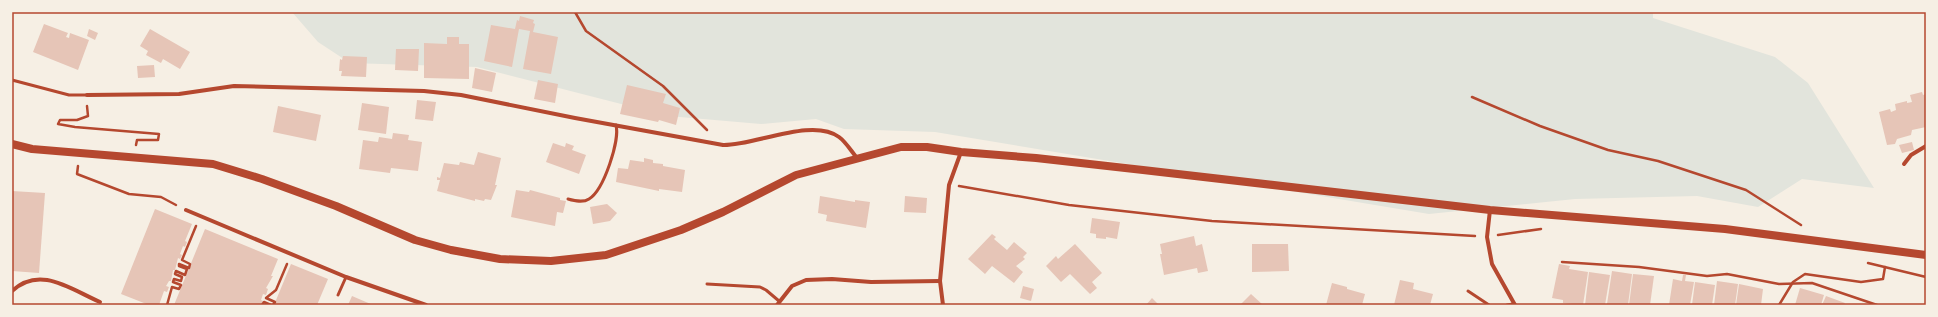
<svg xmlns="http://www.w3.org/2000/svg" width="1938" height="317" font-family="'Open Sans',sans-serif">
  <rect width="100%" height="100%" fill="#f6efe4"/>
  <path fill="#e2e4dc" d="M292 12H1653V18L1775 57 1808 83 1874 188 1802 179 1758 207 1697 196 1575 199 1429 214 935 132 844 129 816 119 761 124 668 116 477 67 350 63 318 42Z"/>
  <g fill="#e6c5b7">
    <path d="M520 16 534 20 533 23 535 24 533 32 558 37 551 74 523 69 530 31 519 29 512 67 484 61 491 25 515 29 517 20 519 21Z"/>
    <path d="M44 24 68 33 66 37 69 38 70 33 89 40 78 70 33 52Z"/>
    <path d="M89 29 98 33 95 40 87 36Z"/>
    <path d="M150 29 190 52 180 69 163 59 161 63 146 55 148 51 140 46Z"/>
    <path d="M447 37H459V44H469V79L424 78V43L447 44Z"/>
    <path d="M396 49H419L418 71 395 70Z"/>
    <path d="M343 56 367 57 366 77 341 76 342 71H339L340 59 342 60Z"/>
    <path d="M154 65 155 77 138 78 137 66Z"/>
    <path d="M475 68 496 73 492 92 472 88Z"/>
    <path d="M538 80 558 84 555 103 534 99Z"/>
    <path d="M627 85 666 94 663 103 680 108 676 125 659 120 658 122 620 114Z"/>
    <path d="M1922 92 1923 95 1926 94V127L1912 130 1911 135 1897 139 1895 144 1887 145 1879 112 1890 109 1891 112 1896 110 1895 104 1907 101V103L1912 102 1910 95Z"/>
    <path d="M417 100 436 102 433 121 415 119Z"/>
    <path d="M362 103 389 107 386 134 358 130Z"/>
    <path d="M278 106 321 115 316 141 273 132Z"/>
    <path d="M393 133 409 135 408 140 422 142 418 171 391 168 390 173 359 169 363 140 378 142 379 137 392 139Z"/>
    <path d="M1912 142 1914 150 1902 153 1899 145Z"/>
    <path d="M553 143 565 147 566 143 574 146 572 150 586 155 579 174 546 162Z"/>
    <path d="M478 152 501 158 495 185H497L491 200 485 199 484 201 475 199V201L437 191 440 180H437V177L440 178 444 163 459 165 460 162 474 165Z"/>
    <path d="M644 158 653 160V163L663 164V166L685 170 682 192 659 189V191L616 182 618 168 628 169 630 160 644 162Z"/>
    <path d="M516 190 529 192 530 190 560 198V200L566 201 563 213 557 212 555 226 511 217Z"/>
    <path d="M12 191 45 193 39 273 12 271Z"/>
    <path d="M820 196 855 202V200L870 202 866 228 826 221 827 215 818 213Z"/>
    <path d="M905 196 927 198 926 213 904 212Z"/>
    <path d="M607 204 617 213 610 221 593 224 590 207Z"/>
    <path d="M155 209 192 224 185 241 187 242 185 247 183 246 180 254 182 255 180 259 178 258 175 270H173L171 281H169L166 286 169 287 167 292 164 291 159 305H149L121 294Z"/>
    <path d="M1092 218 1120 222 1117 239 1106 237V239L1096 238V234L1090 233Z"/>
    <path d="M205 229 278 259 271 276H273L266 288 268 289 266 295 263 294 261 300 263 301 261 305H174Z"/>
    <path d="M992 234 996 237 994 239 1007 250 1014 242 1027 253 1023 257 1025 259 1016 266 1023 272 1014 283 992 266 985 274 968 259Z"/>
    <path d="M1194 236 1196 246 1202 244 1208 271 1198 273 1197 268 1164 275 1160 254H1162L1160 244Z"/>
    <path d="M1075 244 1102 273 1092 282 1097 288 1090 294 1070 274 1061 282 1046 266 1056 256 1058 259Z"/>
    <path d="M1252 244H1288L1289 271 1252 272Z"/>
    <path d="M291 264 328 279 317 305H274Z"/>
    <path d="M1559 264 1570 266 1569 269 1588 272 1583 305 1563 303V300L1552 298Z"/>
    <path d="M1612 271 1632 274 1628 305 1607 304Z"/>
    <path d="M1589 272 1610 275 1605 305H1585Z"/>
    <path d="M1633 274 1654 276 1650 305H1629Z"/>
    <path d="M1683 275H1686L1685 281 1694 282 1690 305H1669L1673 279 1682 281Z"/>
    <path d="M1400 280 1414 283 1413 289 1433 294 1430 305H1394Z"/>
    <path d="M1717 281 1738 284 1735 305H1714Z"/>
    <path d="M1695 282 1715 285 1712 305H1692Z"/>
    <path d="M1332 283 1347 287V289L1365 294 1362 305H1326Z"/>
    <path d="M1739 284 1763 289 1761 305H1736Z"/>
    <path d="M1023 286 1034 289 1031 301 1020 298Z"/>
    <path d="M1800 288 1824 295 1821 305H1795Z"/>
    <path d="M1251 294 1263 305H1240Z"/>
    <path d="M352 296 373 305H348Z"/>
    <path d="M1826 296 1845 303 1844 305H1822Z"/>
    <path d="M1152 298 1159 305H1146Z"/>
  </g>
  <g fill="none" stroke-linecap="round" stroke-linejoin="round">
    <g stroke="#b5482f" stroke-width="2.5">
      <path d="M575 12 586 31 663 86 707 130"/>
      <path d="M1472 97 1540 126 1608 150 1658 161 1746 190 1801 225"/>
      <path d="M87 106 88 116 77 120H60L58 124 75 127 159 134 158 140H137L136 145"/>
      <path d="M78 166 77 174 129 194 161 197 176 205"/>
      <path d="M959 186 1069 205 1212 221 1475 236"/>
      <path d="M1498 235 1541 229"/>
      <path d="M1562 262 1639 267 1707 276 1727 274 1779 284 1812 283 1877 305"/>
      <path d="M1868 263 1926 277"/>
      <path d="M167 305 172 287 179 289 181 285 173 282 174 279 181 281 182 277 175 274 176 271 185 275 187 269 179 266V264L189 268 190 264 182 260 196 226"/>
      <path d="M262 305 264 302 271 305"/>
      <path d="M273 305 275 302 266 298 276 290 287 264"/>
      <path d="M1779 305 1793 282 1805 274 1861 282 1883 279 1885 267"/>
    </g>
    <g stroke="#b5482f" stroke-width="3">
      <path d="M12 80 69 95H87"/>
      <path d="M568 199C575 201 583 203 589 199 604 190 620 140 616 125"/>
      <path d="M707 284 760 287 766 290 779 301"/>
      <path d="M1468 291 1489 305"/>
      <path d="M338 295 346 277"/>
      <path d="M1507 305 1513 304"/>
    </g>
    <g stroke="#b5482f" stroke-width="4">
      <path d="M87 95 179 94 234 86 424 91 461 95 575 118 723 145C754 146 812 117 839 137 846 142 851 151 857 158"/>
      <path d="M1904 164 1911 155 1926 146"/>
      <path d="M186 210 346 277 426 305"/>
      <path d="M1490 210 1487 237 1492 264 1515 305"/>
      <path d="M12 291C40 265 70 289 100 302"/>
      <path d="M777 305 792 286 806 280 832 279 871 282 940 281"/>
      <path d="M943 305 940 281 949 185 961 152"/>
    </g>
    <path stroke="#b5482f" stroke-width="8" d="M12 144 32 149 213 164 262 179 336 206 415 240 451 250 500 259 551 261 606 255 681 230 723 212 796 175 901 147H927L961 152 1036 158 1143 170 1490 210 1725 229 1926 255"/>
  </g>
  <rect width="1938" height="317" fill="none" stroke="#f6efe4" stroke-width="26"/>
  <rect x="13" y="13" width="1912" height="291" fill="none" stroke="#b5482f" stroke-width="1.5"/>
</svg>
